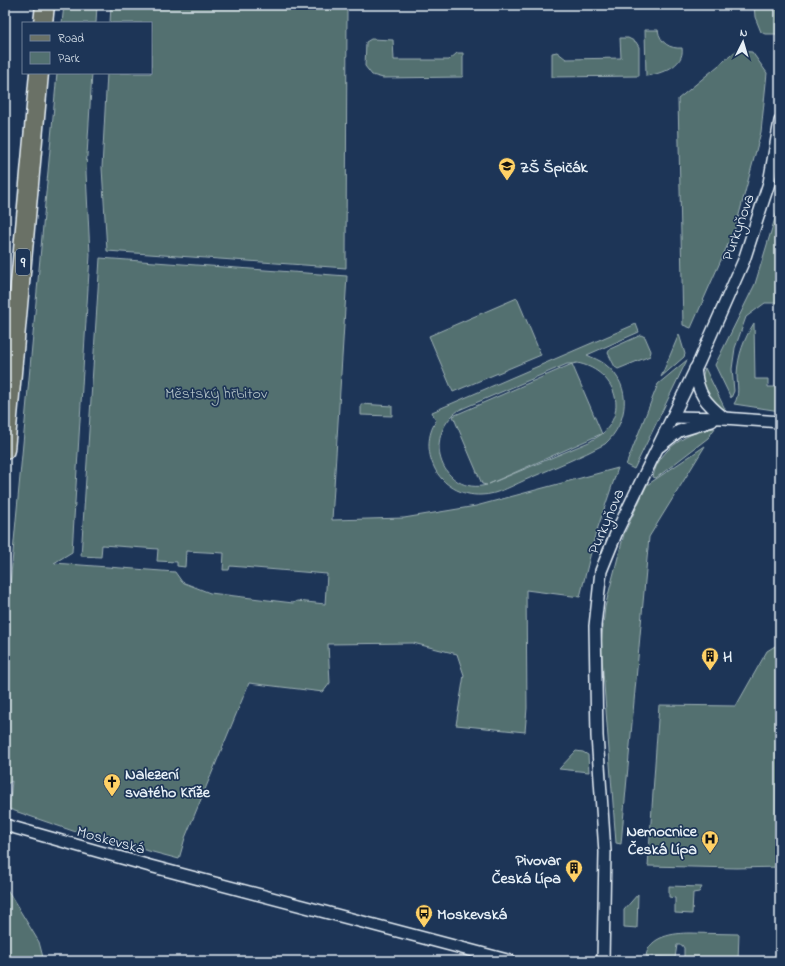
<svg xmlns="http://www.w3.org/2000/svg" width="785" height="966" font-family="'Indie Flower',sans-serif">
  <rect width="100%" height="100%" fill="#1d3557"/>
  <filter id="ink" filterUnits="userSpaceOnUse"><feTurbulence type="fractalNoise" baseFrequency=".025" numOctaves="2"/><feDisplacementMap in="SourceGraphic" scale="8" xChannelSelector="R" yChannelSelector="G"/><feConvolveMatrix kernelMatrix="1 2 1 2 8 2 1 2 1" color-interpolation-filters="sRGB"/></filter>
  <g filter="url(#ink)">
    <g fill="#527070" stroke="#9db0b4" fill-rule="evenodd">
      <path d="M64 5H97L96 23H62Z"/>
      <path d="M111 5H347L346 268 107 251 102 168 107 73H151V23H110Z"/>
      <path d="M754 5H777L778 33 777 34H765L761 32 755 17Z"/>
      <path d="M645 30H658C660 43 670 49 682 48 685 66 660 74 646 76Z"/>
      <path d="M620 38H628L636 42 639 47V76L552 77V53L557 52 566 59 621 58Z"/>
      <path d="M371 39 393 40 394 60H449L457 53H463V77L383 78 372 75 365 66 366 42Z"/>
      <path d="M736 51 752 52 767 73 761 132 736 226 691 328 683 325 678 99Z"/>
      <path d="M57 73H92L86 172 90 255 72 552 54 563 175 572 182 582 210 593 293 603 297 601 325 604 327 574 230 566 229 570H223L224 553 186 551 185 567 177 566V562L157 561 158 549 102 545 101 557 81 556 100 258 347 276 332 520 404 518 476 506 618 468 595 536 580 597 526 590 527 708 525 732 456 725 464 675 457 654 413 643 328 644 330 683 323 692 249 683 185 838 179 859 73 831 9 809 12 781 5 785V640Z"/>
      <path d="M780 202V303H765L746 317 735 348 732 369 734 391 731 398 715 365 755 284Z"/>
      <path d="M517 298 541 355 453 392 429 336Z"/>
      <path d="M754 323 755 379H768V387H780V411L734 404C740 395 737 385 737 374 738 355 744 339 754 323Z"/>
      <path d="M636 324 639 332 587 355C593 358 600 360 606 365 633 386 628 423 605 444 581 457 555 467 530 478 515 484 498 495 481 495 462 496 442 485 434 467 427 452 427 435 436 421L432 412ZM577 363C611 369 631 407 602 434L572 364ZM567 364H572L453 416 482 484 487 485C443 496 420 438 459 410ZM602 434 589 442 489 484 601 434Z"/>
      <path d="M679 334 685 354 684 357 661 377Z"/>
      <path d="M641 335 645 337 651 351 650 356 618 369 615 367 608 353 610 349Z"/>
      <path d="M687 360 634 469 626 465 658 384Z"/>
      <path d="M705 368 725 409C708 406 698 384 705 368Z"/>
      <path d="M361 404 392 406V416L361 415Z"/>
      <path d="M715 428 708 438 656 478 653 477C658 449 689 431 715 428Z"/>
      <path d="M705 446 649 537 621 844 616 843 601 645 605 607 624 534 647 485Z"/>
      <path d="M780 643V867L736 868 648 866 659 705 736 706 767 651Z"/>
      <path d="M576 751 583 752 588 755 589 772 559 769Z"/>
      <path d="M5 886 39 942 44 961H5Z"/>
      <path d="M669 886 702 887 699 892 693 893 692 914 675 913V898L669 897Z"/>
      <path d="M638 894 637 928 624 927V910Z"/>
      <path d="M690 933 739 934 738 961H684V948L682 945H677L675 958 646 956C649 936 674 933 690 933Z"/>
    </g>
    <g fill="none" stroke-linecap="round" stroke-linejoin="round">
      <g stroke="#e8f1f8" stroke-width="14">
        <g id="street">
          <path d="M695 369C698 395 705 402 724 418"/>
          <path d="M673 417 724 418 780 422"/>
          <path d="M660 446 679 431 712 421"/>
          <path d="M5 825 150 866 511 961"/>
          <path d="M603 961 605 852 597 736 595 626 601 571 618 529 699 362 744 260 769 183 780 121"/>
        </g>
      </g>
      <g stroke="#e8f1f8" stroke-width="21">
        <g id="primary">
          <path d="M43 23 45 5"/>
          <path d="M5 450 39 73"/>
        </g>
      </g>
      <use href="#street" stroke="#1d3557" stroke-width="11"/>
      <use href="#primary" stroke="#6a7166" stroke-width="18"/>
    </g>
  </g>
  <defs>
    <g id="school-pin" transform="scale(0.9)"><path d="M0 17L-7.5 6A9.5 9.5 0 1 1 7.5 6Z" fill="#ffd166" stroke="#1d3557"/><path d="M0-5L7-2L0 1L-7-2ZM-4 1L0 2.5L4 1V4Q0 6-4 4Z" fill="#111"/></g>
    <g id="building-pin" transform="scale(0.9)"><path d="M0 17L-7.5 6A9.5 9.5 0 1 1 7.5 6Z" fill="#ffd166" stroke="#1d3557"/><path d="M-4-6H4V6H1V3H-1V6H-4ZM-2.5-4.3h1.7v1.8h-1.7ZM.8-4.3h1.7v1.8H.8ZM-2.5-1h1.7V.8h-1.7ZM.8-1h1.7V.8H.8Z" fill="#111"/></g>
    <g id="church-pin" transform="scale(0.9)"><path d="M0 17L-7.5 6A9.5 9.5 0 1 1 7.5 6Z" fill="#ffd166" stroke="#1d3557"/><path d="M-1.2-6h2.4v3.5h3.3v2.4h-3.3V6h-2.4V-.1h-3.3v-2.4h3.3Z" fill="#111"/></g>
    <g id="hospital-pin" transform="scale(0.9)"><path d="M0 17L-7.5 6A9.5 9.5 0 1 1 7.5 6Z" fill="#ffd166" stroke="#1d3557"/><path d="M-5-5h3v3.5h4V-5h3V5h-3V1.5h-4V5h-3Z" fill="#111"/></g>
    <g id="bus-pin" transform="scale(0.9)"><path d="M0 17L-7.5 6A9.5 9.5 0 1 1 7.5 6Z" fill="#ffd166" stroke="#1d3557"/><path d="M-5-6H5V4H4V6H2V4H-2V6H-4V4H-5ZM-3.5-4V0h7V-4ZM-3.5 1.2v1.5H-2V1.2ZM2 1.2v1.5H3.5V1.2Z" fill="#111"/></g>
  </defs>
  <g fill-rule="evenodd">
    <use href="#school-pin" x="507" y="166"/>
    <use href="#building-pin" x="710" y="656"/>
    <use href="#church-pin" x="112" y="782"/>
    <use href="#hospital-pin" x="710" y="839"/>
    <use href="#building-pin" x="574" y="868"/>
    <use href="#bus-pin" x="424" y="913"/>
  </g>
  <g text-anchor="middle" stroke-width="3.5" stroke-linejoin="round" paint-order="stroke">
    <rect fill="#1d3557" stroke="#abb9c8" stroke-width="1" x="16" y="249" width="14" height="26" rx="3"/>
    <g font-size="15" font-weight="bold" fill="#e8f1f8">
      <text x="23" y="267">9</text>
    </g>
    <g font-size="16" font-weight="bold" fill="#e8f1f8" stroke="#1d3557" text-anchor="start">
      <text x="520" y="172">ZŠ Špičák</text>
      <text x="723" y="662">H</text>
      <text x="125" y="779">Nalezení<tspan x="125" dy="18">svatého Kříže</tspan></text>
      <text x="697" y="836" text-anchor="end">Nemocnice<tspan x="697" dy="18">Česká Lípa</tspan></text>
      <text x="561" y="865" text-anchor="end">Pivovar<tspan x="561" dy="18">Česká Lípa</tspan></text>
      <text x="437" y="919">Moskevská</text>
    </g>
    <g font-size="16" fill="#e8f1f8" stroke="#1d3557">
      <text transform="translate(737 227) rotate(-71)" y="6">Purkyňova</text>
      <text transform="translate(605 521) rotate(-67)" y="6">Purkyňova</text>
      <text transform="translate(111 839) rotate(15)" y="6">Moskevská</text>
    </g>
    <g font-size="16" fill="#b4c4c8" stroke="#1d3557">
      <text x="216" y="398">Městský hřbitov</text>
    </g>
  </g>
  <rect width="785" height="966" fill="none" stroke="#1d3557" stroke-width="20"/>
  <rect x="10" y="10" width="765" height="946" fill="none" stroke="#e8f1f8" stroke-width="1.5" filter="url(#ink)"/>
  <rect x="22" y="22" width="130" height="52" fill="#1d3557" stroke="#6e8097"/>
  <rect x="30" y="35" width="20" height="6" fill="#6a7166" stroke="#6e8097"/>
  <text x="58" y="42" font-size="12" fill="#e8f1f8">Road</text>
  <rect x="30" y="52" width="20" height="12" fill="#527070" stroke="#6e8097"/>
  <text x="58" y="62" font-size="12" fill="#e8f1f8">Park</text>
  <g transform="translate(743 42) rotate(5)" stroke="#1d3557" stroke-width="3" paint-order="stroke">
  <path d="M0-3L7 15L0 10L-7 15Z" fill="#e8f1f8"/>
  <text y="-6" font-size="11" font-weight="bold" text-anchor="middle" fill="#e8f1f8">N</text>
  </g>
</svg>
